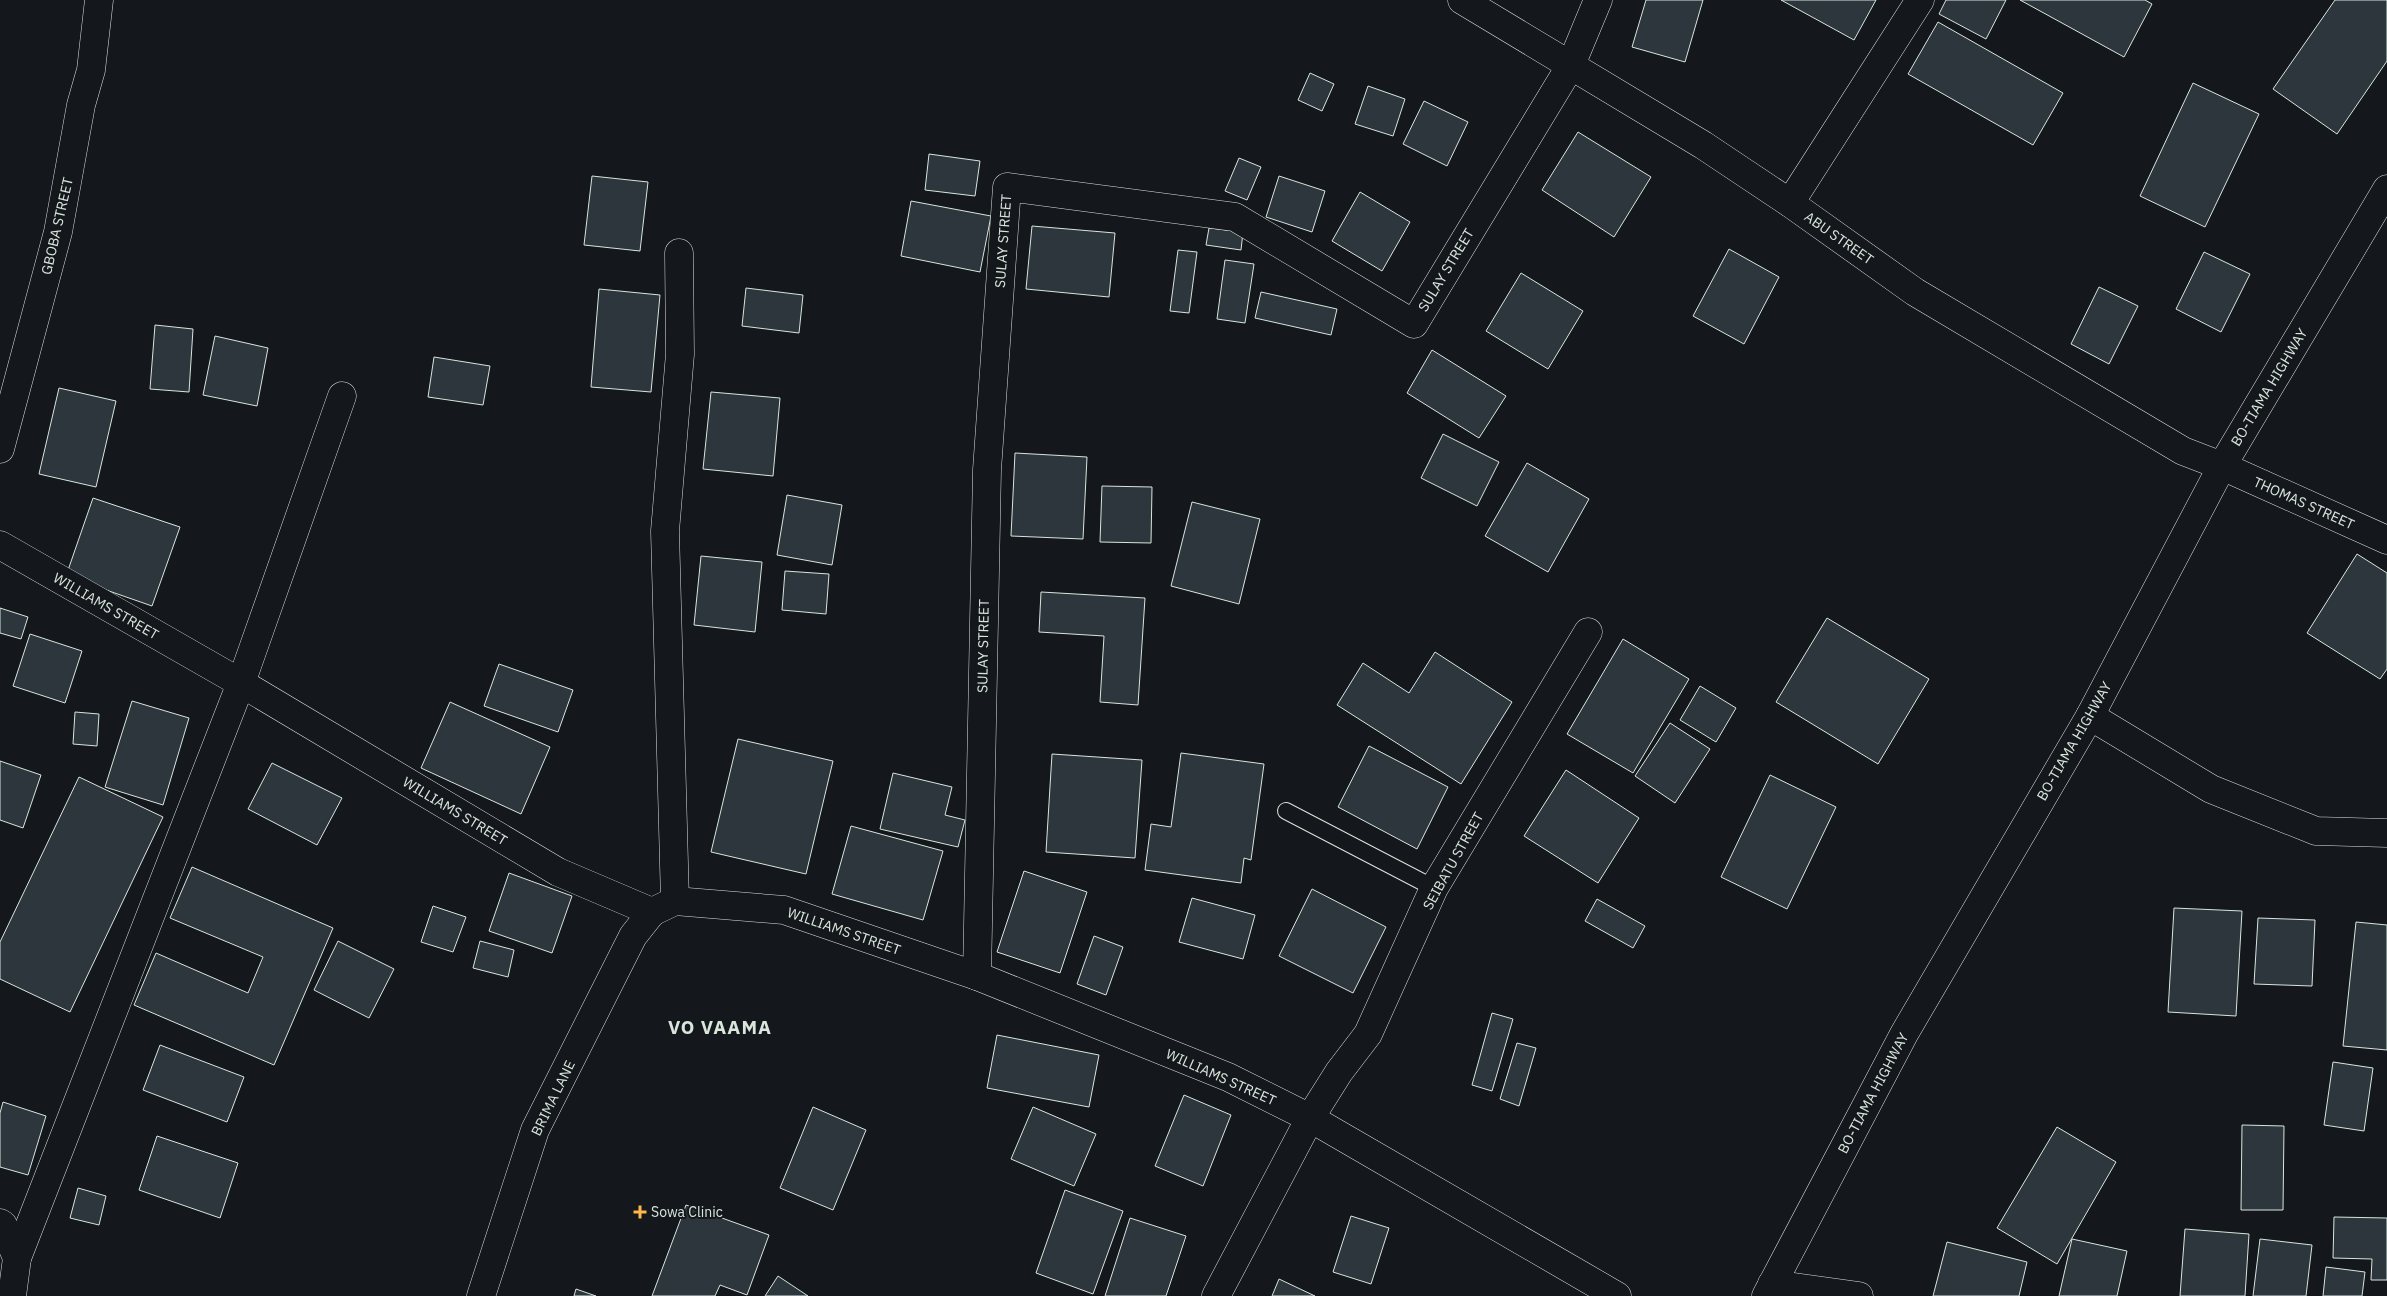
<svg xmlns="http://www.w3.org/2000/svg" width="2387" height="1296" font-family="'IBM Plex Sans',sans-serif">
  <rect width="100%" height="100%" fill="#14181c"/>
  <g fill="#2c363c" stroke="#d8e6dc">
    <path d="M1646 0H1703L1685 62 1632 47Z"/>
    <path d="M1781 0H1876L1854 40Z"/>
    <path d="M1946 0H2006L1986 39 1939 14Z"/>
    <path d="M2020 0H2145L2152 4 2124 57Z"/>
    <path d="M2335 0H2387V61L2337 134 2273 89Z"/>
    <path d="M1938 22 2063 93 2033 145 1908 74Z"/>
    <path d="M1310 73 1334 84 1322 111 1298 100Z"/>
    <path d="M2193 83 2259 114 2205 227 2140 196Z"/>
    <path d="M1368 86 1405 99 1393 136 1355 124Z"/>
    <path d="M1424 101 1468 122 1447 166 1403 144Z"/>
    <path d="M1578 132 1651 177 1614 237 1542 190Z"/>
    <path d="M929 154 980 161 975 196 925 190Z"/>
    <path d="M1239 158 1261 167 1247 200 1225 191Z"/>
    <path d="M592 176 648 182 640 251 584 245Z"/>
    <path d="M1279 176 1325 191 1312 232 1266 217Z"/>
    <path d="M1360 192 1410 222 1382 271 1332 241Z"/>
    <path d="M911 201 991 216 980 272 901 256Z"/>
    <path d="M1032 226 1115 233 1109 297 1026 289Z"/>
    <path d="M1209 228 1243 232 1241 250 1206 245Z"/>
    <path d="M1729 249 1779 277 1744 344 1693 316Z"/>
    <path d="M1178 250 1197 252 1189 313 1170 311Z"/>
    <path d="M2204 252 2250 274 2221 332 2176 309Z"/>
    <path d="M1225 260 1254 264 1245 323 1217 319Z"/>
    <path d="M1521 273 1583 311 1548 369 1486 331Z"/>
    <path d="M2099 287 2138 306 2109 364 2071 344Z"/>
    <path d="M746 288 803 295 799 333 742 326Z"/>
    <path d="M599 289 660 295 651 392 591 387Z"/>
    <path d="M1261 292 1337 309 1331 335 1255 318Z"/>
    <path d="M155 325 193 329 189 392 150 389Z"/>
    <path d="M215 336 268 348 257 406 203 395Z"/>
    <path d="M1432 350 1506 396 1479 438 1407 393Z"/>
    <path d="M434 357 490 366 483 405 428 397Z"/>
    <path d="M59 388 116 401 96 487 39 474Z"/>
    <path d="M711 392 780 398 773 476 703 469Z"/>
    <path d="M1443 434 1499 462 1477 506 1421 478Z"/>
    <path d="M1015 453 1087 457 1083 539 1011 536Z"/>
    <path d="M1527 463 1589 499 1548 572 1485 536Z"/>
    <path d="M1102 486 1152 487 1151 543 1100 542Z"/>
    <path d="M787 495 842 505 832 565 777 555Z"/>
    <path d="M93 498 180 527 152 606 66 576Z"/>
    <path d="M1192 502 1260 519 1239 604 1171 586Z"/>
    <path d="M2357 554 2387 573V669L2380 679 2307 633Z"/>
    <path d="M701 556 762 562 755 632 694 625Z"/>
    <path d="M785 571 829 574 826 614 782 610Z"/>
    <path d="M1041 592 1145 598 1138 705 1100 702 1104 636 1039 632Z"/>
    <path d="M0 608 28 617 21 639 0 633Z"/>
    <path d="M1827 618 1929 679 1878 764 1776 702Z"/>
    <path d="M30 634 82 651 65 703 13 686Z"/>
    <path d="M1623 639 1689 679 1633 773 1567 734Z"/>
    <path d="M1435 652 1512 702 1461 784 1337 705 1363 663 1409 693Z"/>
    <path d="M499 664 573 690 558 732 484 706Z"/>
    <path d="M1700 686 1736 708 1716 742 1680 720Z"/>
    <path d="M132 701 189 718 163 805 105 787Z"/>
    <path d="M450 702 550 747 521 814 421 768Z"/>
    <path d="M75 712 99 714 97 746 73 744Z"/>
    <path d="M1670 723 1710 749 1675 803 1635 776Z"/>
    <path d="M738 739 833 761 806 874 711 852Z"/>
    <path d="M1369 746 1448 787 1417 849 1338 807Z"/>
    <path d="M1181 753 1264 764 1251 860 1244 858 1241 883 1145 870 1151 824 1171 827Z"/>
    <path d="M1052 754 1142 760 1135 858 1046 852Z"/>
    <path d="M0 761 41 775 23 828 0 820Z"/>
    <path d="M272 763 342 798 317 845 248 809Z"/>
    <path d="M1566 770 1639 818 1598 883 1524 836Z"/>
    <path d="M893 773 952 787 945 815 965 820 958 847 880 829Z"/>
    <path d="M1770 775 1836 807 1787 909 1721 877Z"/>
    <path d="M79 777 163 817 70 1012 0 979V942Z"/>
    <path d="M851 826 943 851 923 920 832 894Z"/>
    <path d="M192 867 333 928 274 1065 134 1005 156 953 248 993 263 957 170 918Z"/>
    <path d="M1024 871 1087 892 1060 973 997 952Z"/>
    <path d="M509 873 572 896 552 953 489 931Z"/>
    <path d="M1312 889 1386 927 1353 993 1279 956Z"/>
    <path d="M1192 898 1255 915 1243 959 1179 942Z"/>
    <path d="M1597 899 1645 926 1633 948 1585 921Z"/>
    <path d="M433 906 466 917 453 952 421 942Z"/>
    <path d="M2174 908 2242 911 2236 1016 2168 1012Z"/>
    <path d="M2258 918 2315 920 2312 986 2254 984Z"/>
    <path d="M2356 922 2387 925V1050L2343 1046Z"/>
    <path d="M1094 936 1123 947 1106 995 1077 984Z"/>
    <path d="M338 941 394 969 369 1018 314 990Z"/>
    <path d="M480 941 514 950 508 977 473 968Z"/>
    <path d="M1492 1013 1513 1019 1492 1091 1472 1085Z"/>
    <path d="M997 1035 1099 1055 1089 1107 987 1088Z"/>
    <path d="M1517 1043 1536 1048 1519 1106 1500 1099Z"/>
    <path d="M160 1045 244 1077 227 1122 143 1090Z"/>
    <path d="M2333 1062 2373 1068 2364 1131 2324 1125Z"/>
    <path d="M1184 1095 1231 1115 1203 1186 1155 1166Z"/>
    <path d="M3 1102 46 1116 28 1175 0 1167V1113Z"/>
    <path d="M813 1107 866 1130 833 1210 780 1188Z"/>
    <path d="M1033 1107 1096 1134 1074 1186 1011 1159Z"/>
    <path d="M2242 1125 2284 1126 2283 1210H2241Z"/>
    <path d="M2057 1127 2116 1162 2057 1264 1997 1228Z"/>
    <path d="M157 1136 238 1163 220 1218 139 1190Z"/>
    <path d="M78 1188 106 1196 99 1225 70 1218Z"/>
    <path d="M1065 1190 1123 1211 1093 1294 1036 1273Z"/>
    <path d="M686 1205 769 1235 747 1295 720 1285 715 1296H652Z"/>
    <path d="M1351 1216 1389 1228 1371 1284 1333 1272Z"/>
    <path d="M2334 1217 2387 1218V1280H2371L2372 1259 2333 1258Z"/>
    <path d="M1130 1218 1186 1236 1166 1296H1105Z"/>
    <path d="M2185 1229 2249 1234 2245 1296H2180Z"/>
    <path d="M2072 1239 2127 1251 2117 1296H2059Z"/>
    <path d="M2260 1239 2312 1245 2306 1296H2253Z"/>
    <path d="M1947 1242 2027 1262 2019 1296H1933Z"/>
    <path d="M2326 1267 2365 1272 2362 1296H2323Z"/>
    <path d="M778 1276 808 1296H765Z"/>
    <path d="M1279 1279 1315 1296H1272Z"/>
    <path d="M576 1289 596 1296H574Z"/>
  </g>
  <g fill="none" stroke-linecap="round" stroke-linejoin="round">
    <g stroke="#d8e6dc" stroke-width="18">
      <path id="service" d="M1286 811 1434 888"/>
    </g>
    <g stroke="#d8e6dc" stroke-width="29">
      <g id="minor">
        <path d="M1462 0 1703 145 1790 203 1915 292 2183 451 2222 466 2387 540"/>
        <path d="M1790 203 1920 0"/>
        <path d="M0 449 58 232 81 105 91 70 99 0"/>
        <path d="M0 545 241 683 558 872 652 912 675 901 784 910 977 976 1228 1077 1310 1118 1617 1296"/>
        <path d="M2090 716 2211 789 2316 831 2387 833"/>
        <path d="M675 901 665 531 680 354 679 253"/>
        <path d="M977 976 987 470 1007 187 1235 217 1414 324 1571 65 1598 0"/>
        <path d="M0 1223 3 1225 17 1258 12 1296"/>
        <path d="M17 1258 241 683 342 396"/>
        <path d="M1772 1284 1859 1296"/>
        <path d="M481 1296 535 1130 633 936 652 912"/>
        <path d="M1216 1296 1310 1118 1339 1072 1368 1034 1434 888 1588 632"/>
      </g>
    </g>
    <g stroke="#d8e6dc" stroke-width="29">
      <path id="trunk" d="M1766 1296 1904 1034 2090 716 2222 466 2387 189"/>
    </g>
    <use href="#service" stroke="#14181c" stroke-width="16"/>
    <use href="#minor" stroke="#14181c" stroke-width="28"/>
    <use href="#trunk" stroke="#14181c" stroke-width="28"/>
  </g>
  <path fill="#ffb74d" stroke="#14181c" stroke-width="2" d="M637.5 1204.5h5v5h5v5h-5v5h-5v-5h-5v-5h5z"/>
  <g text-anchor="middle" stroke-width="4" stroke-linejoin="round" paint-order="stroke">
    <g font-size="14" fill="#d8e6dc" stroke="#14181c">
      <text transform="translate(57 226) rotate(-77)" y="5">GBOBA STREET</text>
      <text transform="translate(1839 238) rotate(35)" y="5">ABU STREET</text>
      <text transform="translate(1003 241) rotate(-86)" y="5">SULAY STREET</text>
      <text transform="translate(1446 270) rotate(-59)" y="5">SULAY STREET</text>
      <text transform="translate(2269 387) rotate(-59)" y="5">BO-TIAMA HIGHWAY</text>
      <text transform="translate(2304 503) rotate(24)" y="5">THOMAS STREET</text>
      <text transform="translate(106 606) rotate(30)" y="5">WILLIAMS STREET</text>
      <text transform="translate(983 646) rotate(-89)" y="5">SULAY STREET</text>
      <text transform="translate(2074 741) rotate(-60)" y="5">BO-TIAMA HIGHWAY</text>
      <text transform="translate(455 811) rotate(31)" y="5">WILLIAMS STREET</text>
      <text transform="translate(1453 861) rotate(-61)" y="5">SEIBATU STREET</text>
      <text transform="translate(844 931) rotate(19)" y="5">WILLIAMS STREET</text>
      <text transform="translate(1221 1077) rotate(24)" y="5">WILLIAMS STREET</text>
      <text transform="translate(1873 1093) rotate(-62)" y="5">BO-TIAMA HIGHWAY</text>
      <text transform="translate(553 1098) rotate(-64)" y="5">BRIMA LANE</text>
    </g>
    <g font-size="14" fill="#d8e6dc" stroke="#14181c" text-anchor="start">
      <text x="651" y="1217">Sowa Clinic</text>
    </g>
    <g font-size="19" font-weight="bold" letter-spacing="1" fill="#d8e6dc" stroke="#14181c">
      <text x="720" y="1034">VO VAAMA</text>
    </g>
  </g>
</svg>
